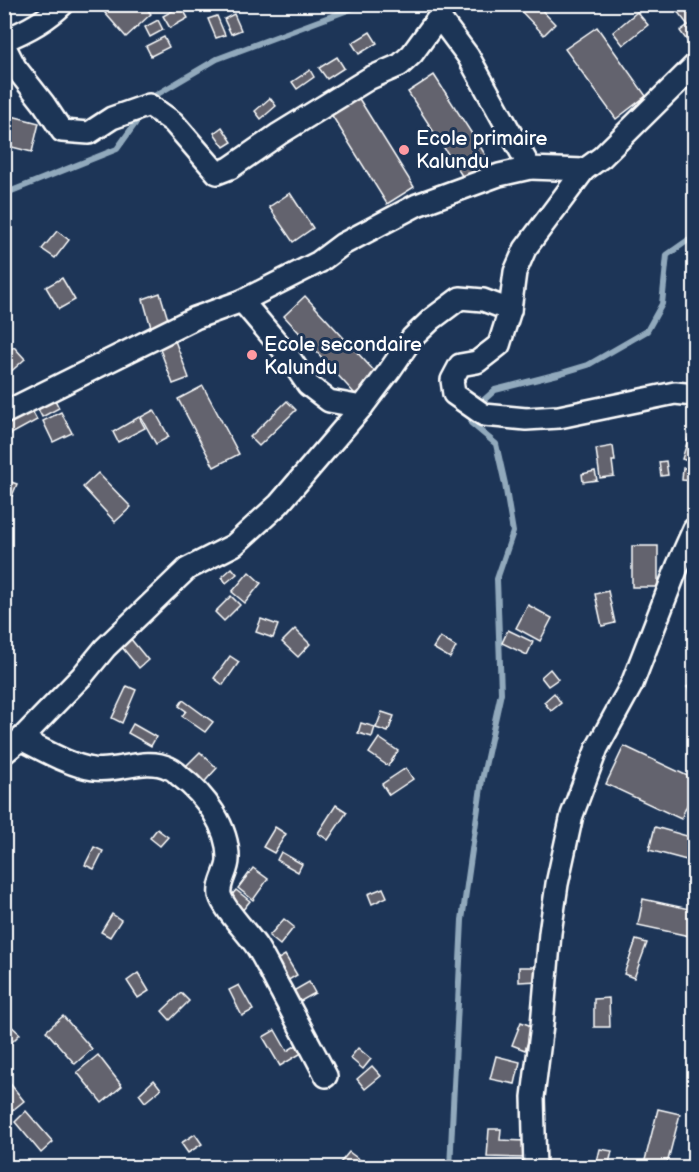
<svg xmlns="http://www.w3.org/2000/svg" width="699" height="1172" font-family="'Balsamiq Sans',sans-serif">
  <rect width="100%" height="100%" fill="#1d3557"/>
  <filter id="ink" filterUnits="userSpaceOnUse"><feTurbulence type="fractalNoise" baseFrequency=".0167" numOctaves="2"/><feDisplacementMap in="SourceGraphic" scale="12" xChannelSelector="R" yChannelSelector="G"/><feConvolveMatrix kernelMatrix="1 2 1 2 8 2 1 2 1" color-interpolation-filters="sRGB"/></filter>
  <g filter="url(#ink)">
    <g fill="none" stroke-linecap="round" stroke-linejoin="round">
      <g stroke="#91a9bc" stroke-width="6">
        <path d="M150 103 156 95 217 59 364 4"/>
        <path d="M4 194 117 149 142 114"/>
        <path d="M450 1168 462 920 482 780 501 693 497 579 513 532 505 484 496 444 471 423 475 408 495 390 558 374 588 365 647 331 662 304 667 255 694 236"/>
      </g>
    </g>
    <g fill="#64646e" stroke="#fff" stroke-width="1.5">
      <path d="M115 4H143L151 14 126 37 105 13Z"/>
      <path d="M521 4H536L555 24 544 35 518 8Z"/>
      <path d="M675 4H694V43L691 46 680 31 688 25 673 6Z"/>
      <path d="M181 6 188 18 170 28 163 16Z"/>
      <path d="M637 12 648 25 623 45 613 32Z"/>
      <path d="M234 14 241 30 231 34 224 19Z"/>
      <path d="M217 16 225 35 216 38 208 19Z"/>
      <path d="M158 20 163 30 150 37 145 27Z"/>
      <path d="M597 27 646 96 616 119 565 49Z"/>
      <path d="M370 32 377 43 359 54 352 43Z"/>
      <path d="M164 37 169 47 151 56 146 46Z"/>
      <path d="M337 57 344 68 327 79 319 68Z"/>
      <path d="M310 70 314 77 297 89 292 82Z"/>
      <path d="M434 75 492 165 466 182 408 92Z"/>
      <path d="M358 97 414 187 387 204 331 114Z"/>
      <path d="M270 98 276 106 261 119 255 111Z"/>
      <path d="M4 114 39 123 32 152 4 145Z"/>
      <path d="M222 127 232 142 224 147 214 133Z"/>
      <path d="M290 193 313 228 293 242 269 207Z"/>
      <path d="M57 231 69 240 55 258 42 249Z"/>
      <path d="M62 278 75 300 59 309 46 287Z"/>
      <path d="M160 293 170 326 152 331 143 299Z"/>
      <path d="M305 296 377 374 355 394 284 316Z"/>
      <path d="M174 338 189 378 173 384 158 344Z"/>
      <path d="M14 347 25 359 6 376 4 374V355Z"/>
      <path d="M203 386 239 454 214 467 178 399Z"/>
      <path d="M54 398 59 408 42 417 37 407Z"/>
      <path d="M287 401 296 410 259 446 250 437Z"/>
      <path d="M30 407 37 420 4 438V421Z"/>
      <path d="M154 410 169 437 156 444 141 417Z"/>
      <path d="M61 412 72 433 53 442 43 421Z"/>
      <path d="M139 417 145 428 118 442 113 432Z"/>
      <path d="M691 430 694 431V463L682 459Z"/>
      <path d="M613 446 615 461H612L614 476 600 478 596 449Z"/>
      <path d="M666 461 668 475 661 476 659 462Z"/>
      <path d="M683 468H694V481L682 480Z"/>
      <path d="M595 471 597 480 583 482 582 474Z"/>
      <path d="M98 473 131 507 115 522 83 487Z"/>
      <path d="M5 480 17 484 12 496 4 493Z"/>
      <rect x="632" y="546" width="26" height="41"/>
      <path d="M232 568 237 574 226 583 222 577Z"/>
      <path d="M249 572 261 583 245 603 232 592Z"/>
      <path d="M608 591 615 623 602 626 595 594Z"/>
      <path d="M231 596 240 605 224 621 215 612Z"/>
      <path d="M528 605 552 618 540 641 516 628Z"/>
      <path d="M261 619 278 625 273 638 256 632Z"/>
      <path d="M295 629 310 644 298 657 282 642Z"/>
      <path d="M508 630 533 642 527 655 502 643Z"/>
      <path d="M440 637 456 647 450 658 433 648Z"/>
      <path d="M130 638 148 660 139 668 121 646Z"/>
      <path d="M230 656 239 662 223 685 214 678Z"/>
      <path d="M550 669 558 679 548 686 541 677Z"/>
      <path d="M694 682V698L687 687Z"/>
      <path d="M127 686 136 690 122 723 112 718Z"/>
      <path d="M554 693 561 703 551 711 544 702Z"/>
      <path d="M183 700 213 722 205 732 182 716 186 711 179 706Z"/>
      <path d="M382 712 394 716 388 732 376 728Z"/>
      <path d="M361 723 375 727 372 737 358 733Z"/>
      <path d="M133 724 156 737 151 746 128 733Z"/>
      <path d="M379 738 398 751 388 766 369 753Z"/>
      <path d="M624 746 694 779V789L681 819 606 784Z"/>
      <path d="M200 752 217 768 198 789 180 772Z"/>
      <path d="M406 768 413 779 389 795 382 784Z"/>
      <path d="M336 805 347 812 328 840 318 833Z"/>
      <path d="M275 827 286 834 274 853 263 847Z"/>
      <path d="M655 827 694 838V862L649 850Z"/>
      <path d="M157 829 168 837 160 846 150 838Z"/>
      <path d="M94 847 103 851 94 869 85 865Z"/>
      <path d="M281 852 302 864 298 872 277 860Z"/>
      <path d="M253 868 268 879 253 900 238 888Z"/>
      <path d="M383 888 387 897 372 904 368 894Z"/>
      <path d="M236 890 250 901 242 911 228 900Z"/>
      <path d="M643 899 694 910V937L638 925Z"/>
      <path d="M112 914 121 920 110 937 101 932Z"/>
      <path d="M284 919 294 927 280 945 269 936Z"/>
      <path d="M636 940 647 943 634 978 624 974Z"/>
      <path d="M285 955 297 975 287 981 275 961Z"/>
      <path d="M519 967H538V981L519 982Z"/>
      <path d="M138 973 149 991 138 998 127 981Z"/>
      <path d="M309 982 315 993 294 1005 288 994Z"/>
      <path d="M239 985 253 1010 242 1016 229 990Z"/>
      <path d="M181 993 189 1001 170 1020 162 1011Z"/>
      <path d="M609 998 610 1027H594V999Z"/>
      <path d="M63 1016 92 1049 75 1064 46 1031Z"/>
      <path d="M521 1022 534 1027 525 1050 512 1045Z"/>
      <path d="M9 1024 20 1034 4 1050V1029Z"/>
      <path d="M275 1030 287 1051 300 1043 305 1051 280 1066 263 1037Z"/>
      <path d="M358 1048 371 1059 363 1069 350 1058Z"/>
      <path d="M98 1055 122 1086 102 1103 77 1072Z"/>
      <path d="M496 1056 520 1062 515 1084 490 1079Z"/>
      <path d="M372 1066 381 1076 365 1089 357 1079Z"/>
      <path d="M4 1076 24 1101 8 1114 4 1109Z"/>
      <path d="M154 1080 161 1089 145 1102 139 1094Z"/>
      <path d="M658 1109 680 1114 666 1168H643Z"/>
      <path d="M26 1111 53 1142 41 1153 15 1122Z"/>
      <path d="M489 1129H501L500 1140 525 1141 524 1158 487 1157Z"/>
      <path d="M195 1134 202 1144 188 1153 181 1143Z"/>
      <path d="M600 1149 612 1151 608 1168 596 1166Z"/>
      <path d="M349 1152 364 1163 360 1168H336Z"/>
    </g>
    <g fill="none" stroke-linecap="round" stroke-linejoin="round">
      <g stroke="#fff" stroke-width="26">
        <g id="minor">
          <path d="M445 5 439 17 468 56 530 168 584 170"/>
          <path d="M4 40C27 31 46 21 63 4"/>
          <path d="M4 45 15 67 44 104 62 131 89 133 112 118 149 105 173 122 217 173 230 168 279 134 370 78 400 65 412 54 439 17"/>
          <path d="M694 66 602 157 584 170 525 249 515 272 510 310 499 345 477 362 460 365 452 380 454 394 484 415 526 419 559 417 675 393 694 395"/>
          <path d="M242 301 319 262 343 244 417 205 499 175 530 168"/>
          <path d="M4 413 195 318 242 301 286 353 308 385 329 401 362 407"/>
          <path d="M21 739C44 750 68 765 93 769 118 773 145 756 169 768 173 769 177 773 180 776 205 795 229 827 228 860 228 871 218 883 220 895 224 910 248 933 257 947 266 961 273 977 281 991 296 1020 312 1048 326 1076"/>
          <path d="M4 753 21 739 82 676 105 648 187 569 234 545 279 504 362 407 390 370 412 338 432 319 460 298 483 300 510 310"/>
          <path d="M535 1168 533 1097 542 1025 550 933 557 884 572 815 597 748 632 684 678 565 694 529"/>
        </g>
      </g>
      <use href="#minor" stroke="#1d3557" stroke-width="21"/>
    </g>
  </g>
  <g fill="#ff9aa2" stroke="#1d3557" stroke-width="2">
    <circle cx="404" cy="150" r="6"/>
    <circle cx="252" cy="355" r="6"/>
  </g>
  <g text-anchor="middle" stroke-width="6" stroke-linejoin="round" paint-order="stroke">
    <g font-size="20" fill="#fff" stroke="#1d3557" text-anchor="start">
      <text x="416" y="145">Ecole primaire<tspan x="416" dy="23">Kalundu</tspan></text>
      <text x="264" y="351">Ecole secondaire<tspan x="264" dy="23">Kalundu</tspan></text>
    </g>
  </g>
  <rect width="699" height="1172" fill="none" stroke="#1d3557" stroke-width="24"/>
  <rect x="12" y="12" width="675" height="1148" fill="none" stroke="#fff" stroke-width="2" filter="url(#ink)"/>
</svg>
